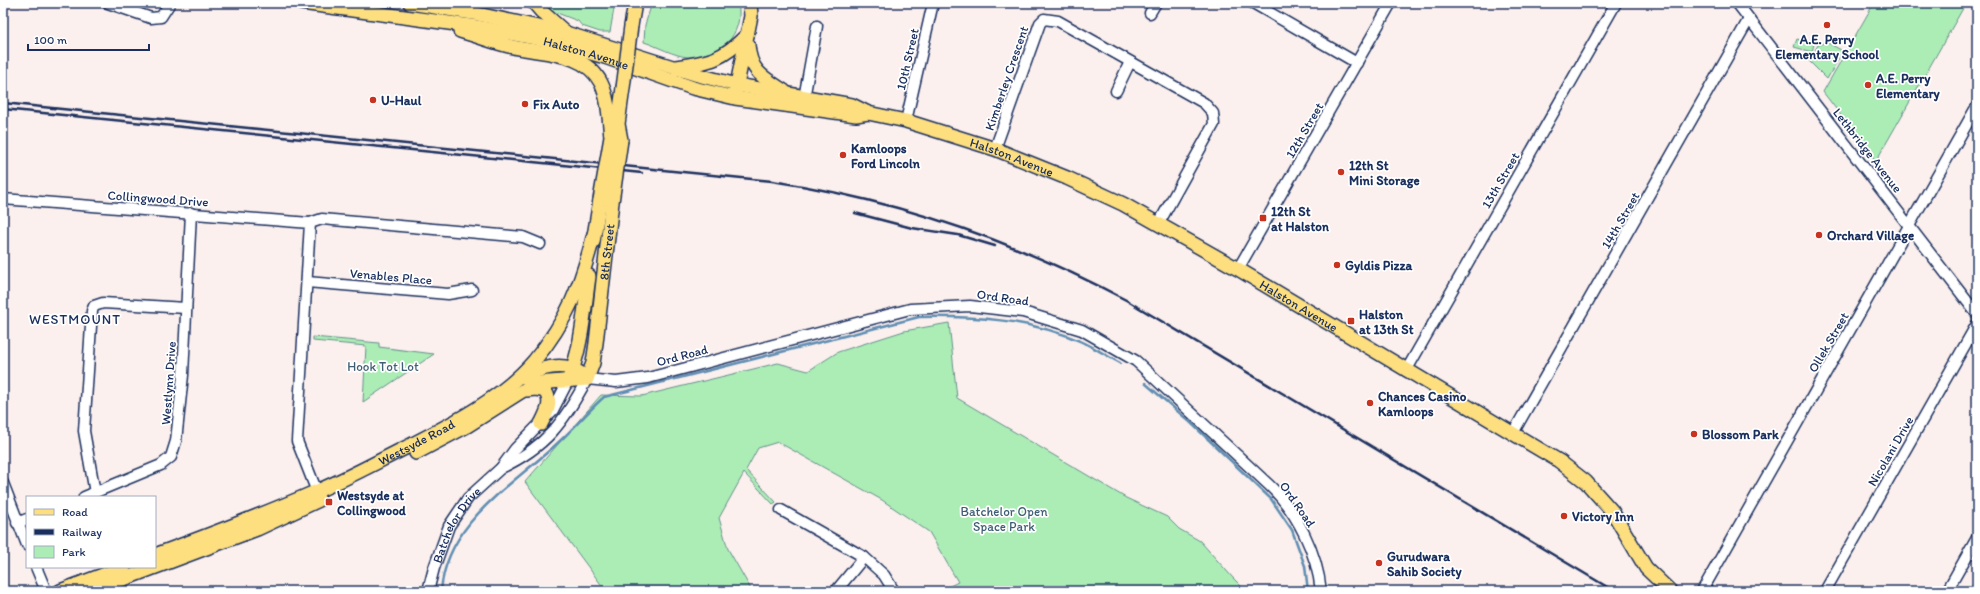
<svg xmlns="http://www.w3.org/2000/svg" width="1980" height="594" font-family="Itim,sans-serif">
  <rect width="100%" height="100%" fill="#fbf0ed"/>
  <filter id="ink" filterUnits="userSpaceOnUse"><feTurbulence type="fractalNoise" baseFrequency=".025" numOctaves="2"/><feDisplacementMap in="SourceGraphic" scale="8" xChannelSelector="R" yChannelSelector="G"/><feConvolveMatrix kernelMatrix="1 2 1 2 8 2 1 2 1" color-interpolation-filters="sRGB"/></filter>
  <g filter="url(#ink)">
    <g fill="#acedb6" stroke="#648e8a">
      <path d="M544 3H615L610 32H600L582 26 578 21 552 11Z"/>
      <path d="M652 3H738C745 34 719 60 688 57 674 56 657 46 644 42L645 25Z"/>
      <path d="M1874 3H1966L1876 161 1823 92Z"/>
      <path d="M1797 39 1814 44 1812 52 1794 47Z"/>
      <path d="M1826 42 1843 51 1827 79 1809 61 1818 45Z"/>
      <path d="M949 323 957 398 1126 498 1167 517 1179 529 1200 541 1233 578 1246 591H962L959 586 948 591H940L958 582 929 532 882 500 778 442 758 448 746 470 776 502 773 504 744 473 719 518 728 549 752 591H606L525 482 601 395 642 396 778 363 808 371 838 352 904 331Z"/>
      <path d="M313 337 379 343V347L434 354 363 402 366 346 313 341Z"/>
    </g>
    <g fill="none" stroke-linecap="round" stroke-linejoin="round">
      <g stroke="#5e8db3" stroke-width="2.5">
        <path d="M1145 383 1190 422 1271 499 1292 530 1305 566 1308 591"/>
        <path d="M441 591C447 519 516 484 563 438 577 425 589 410 604 397L919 317C974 316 1028 319 1080 341 1094 347 1107 356 1120 363"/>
      </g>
      <g stroke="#1b2f5e" stroke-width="13">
        <g id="minor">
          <path d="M108 3 151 18 161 17 170 3"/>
          <path d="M1253 3 1357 63"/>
          <path d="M1737 3 1977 314"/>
          <path d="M1150 13 1156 3"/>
          <path d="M1116 91 1130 62"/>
          <path d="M803 104 817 26"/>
          <path d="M906 121 933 3"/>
          <path d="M995 149 1040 23 1044 19 1058 21 1204 103 1213 113 1214 124 1159 223"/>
          <path d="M3 199 310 223 297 441 319 497"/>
          <path d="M310 223 322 219 523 237 540 244"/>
          <path d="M1238 269 1391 3"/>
          <path d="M307 282 448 294 472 290"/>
          <path d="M1406 371 1616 3"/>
          <path d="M1513 433 1749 19"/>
          <path d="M501 468C546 447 564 422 587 379L616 382 648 378 910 309 970 306 1023 312 1082 330 1136 361 1269 485C1297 511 1317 553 1321 591"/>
          <path d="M3 483 27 545"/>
          <path d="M95 493 84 431 92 311 94 306 103 303 186 308"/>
          <path d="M84 497 161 465 171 457 176 441 183 375 191 213"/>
          <path d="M781 510 864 557 884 575 894 591"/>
          <path d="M17 523 27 519"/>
          <path d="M36 567 46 591"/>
          <path id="s1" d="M428 591 434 568 449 526 468 498 501 468 515 449 553 410 568 381"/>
          <path d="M836 591 864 557"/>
          <path d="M1702 591 1977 106"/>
          <path d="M1825 591 1977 324"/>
          <path d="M1947 591 1977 538"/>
        </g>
      </g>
      <g stroke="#1b2f5e" stroke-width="16">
        <g id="major">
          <path id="s2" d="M301 3 471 26 541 39 605 57 693 88 735 98 856 115 868 113"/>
          <path id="s3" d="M410 3 473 13 566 33 698 75 737 85 852 105 868 113 906 121 995 149 1067 178 1123 204 1238 269 1559 461 1586 482 1612 511 1646 568 1670 591"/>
          <path d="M534 3 541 11 565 32"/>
          <path d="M631 26 635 3"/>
          <path d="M460 31C478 36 495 43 513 47 543 54 585 51 601 83 609 99 609 120 611 137"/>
          <path d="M748 45C750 72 764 78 784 91"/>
          <path d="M676 67C710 62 722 60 747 35"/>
          <path d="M735 94 751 16 750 3"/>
          <path d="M621 140 618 124 623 88"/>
          <path d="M593 242 600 200"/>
          <path d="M523 377C539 368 564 361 580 373"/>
          <path id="s4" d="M587 379 593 363 596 343 612 202"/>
          <path d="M568 381C582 348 584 311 589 276"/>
          <path d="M527 390 535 389 545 391C553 402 547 412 541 424"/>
          <path d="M416 453 467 426 522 391 538 383 587 379"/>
          <path id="s5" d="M155 555C209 535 262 515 315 492 346 479 375 463 405 448 450 425 500 400 534 361 568 320 581 285 594 234"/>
          <path d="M60 591 124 567"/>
          <path d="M92 591 257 529 319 500"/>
        </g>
      </g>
      <use href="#minor" stroke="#fff" stroke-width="10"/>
      <use href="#major" stroke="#fddf80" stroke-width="13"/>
      <g stroke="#1b2f5e" stroke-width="2.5">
        <path d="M3 103 772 181C897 200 1015 241 1126 300L1614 591"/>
        <path d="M3 109 642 173"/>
        <path d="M855 213 912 228 958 235 995 246"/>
      </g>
      <g stroke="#1b2f5e" stroke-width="16" stroke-linecap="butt">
        <g id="major-bridge">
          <path d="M623 88 631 26"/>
          <path d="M600 200 611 137"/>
          <path d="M612 202 621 140"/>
        </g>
      </g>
      <use href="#major-bridge" stroke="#fddf80" stroke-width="13"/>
    </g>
  </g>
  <g fill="#c8321e" stroke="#fff" stroke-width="1.5">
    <circle cx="1827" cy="25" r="4"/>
    <circle cx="1868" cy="85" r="4"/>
    <circle cx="373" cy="100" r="4"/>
    <circle cx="525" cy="104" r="4"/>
    <circle cx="843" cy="155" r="4"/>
    <circle cx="1341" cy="172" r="4"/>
    <rect x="1259" y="214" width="8" height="8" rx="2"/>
    <circle cx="1819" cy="235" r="4"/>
    <circle cx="1337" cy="265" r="4"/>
    <rect x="1347" y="317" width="8" height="8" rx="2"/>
    <circle cx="1370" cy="403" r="4"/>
    <circle cx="1694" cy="434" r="4"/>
    <rect x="325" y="498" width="8" height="8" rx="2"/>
    <circle cx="1564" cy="516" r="4"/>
    <circle cx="1379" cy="563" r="4"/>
  </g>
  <g text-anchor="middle" stroke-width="3.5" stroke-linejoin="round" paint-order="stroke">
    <g font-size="13" font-weight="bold" fill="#1b2f5e" stroke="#fff" text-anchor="start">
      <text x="1827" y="44" text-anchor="middle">A.E. Perry<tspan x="1827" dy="15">Elementary School</tspan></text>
      <text x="1876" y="83">A.E. Perry<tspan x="1876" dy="15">Elementary</tspan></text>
      <text x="381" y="105">U-Haul</text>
      <text x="533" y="109">Fix Auto</text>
      <text x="851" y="153">Kamloops<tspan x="851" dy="15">Ford Lincoln</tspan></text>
      <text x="1349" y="170">12th St<tspan x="1349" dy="15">Mini Storage</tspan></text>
      <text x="1271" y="216">12th St<tspan x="1271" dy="15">at Halston</tspan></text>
      <text x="1827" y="240">Orchard Village</text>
      <text x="1345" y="270">Gyldis Pizza</text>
      <text x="1359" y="319">Halston<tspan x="1359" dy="15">at 13th St</tspan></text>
      <text x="1378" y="401">Chances Casino<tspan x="1378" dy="15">Kamloops</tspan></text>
      <text x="1702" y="439">Blossom Park</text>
      <text x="337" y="500">Westsyde at<tspan x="337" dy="15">Collingwood</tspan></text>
      <text x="1572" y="521">Victory Inn</text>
      <text x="1387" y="561">Gurudwara<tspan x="1387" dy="15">Sahib Society</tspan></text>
    </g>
    <g font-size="13" fill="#1b2f5e" stroke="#fff">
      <text dy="5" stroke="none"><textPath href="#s2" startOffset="290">Halston Avenue</textPath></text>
      <text transform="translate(907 59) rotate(-77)" y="5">10th Street</text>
      <text transform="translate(1006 78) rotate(-71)" y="5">Kimberley Crescent</text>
      <text transform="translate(1304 130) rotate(-60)" y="5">12th Street</text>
      <text transform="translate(1868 150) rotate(52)" y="5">Lethbridge Avenue</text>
      <text dy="5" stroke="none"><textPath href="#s3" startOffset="623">Halston Avenue</textPath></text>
      <text transform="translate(1500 180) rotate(-60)" y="5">13th Street</text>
      <text transform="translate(158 198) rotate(4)" y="5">Collingwood Drive</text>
      <text transform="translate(1620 220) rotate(-60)" y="5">14th Street</text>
      <text dy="5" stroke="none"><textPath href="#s4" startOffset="129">8th Street</textPath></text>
      <text transform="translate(391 276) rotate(5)" y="5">Venables Place</text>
      <text transform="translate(1003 297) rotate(8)" y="5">Ord Road</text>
      <text dy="5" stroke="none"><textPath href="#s3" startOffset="947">Halston Avenue</textPath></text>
      <text transform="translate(1828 342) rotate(-60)" y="5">Ollek Street</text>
      <text transform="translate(682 355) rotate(-15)" y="5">Ord Road</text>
      <text transform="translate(168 383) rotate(-86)" y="5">Westlynn Drive</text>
      <text dy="5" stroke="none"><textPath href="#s5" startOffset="285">Westsyde Road</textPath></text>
      <text transform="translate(1890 451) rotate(-60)" y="5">Nicolani Drive</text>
      <text transform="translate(1298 504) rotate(55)" y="5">Ord Road</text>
      <text dy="5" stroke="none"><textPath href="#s1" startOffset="73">Batchelor Drive</textPath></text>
    </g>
    <g font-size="13" fill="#3f5e74" stroke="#fff">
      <text x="383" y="371">Hook Tot Lot</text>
      <text x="1004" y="516">Batchelor Open<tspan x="1004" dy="15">Space Park</tspan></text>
    </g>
    <g font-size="14" letter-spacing="1" fill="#1b2f5e" stroke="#fff">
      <text x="75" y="324">WESTMOUNT</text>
    </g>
  </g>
  <rect width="1980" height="594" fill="none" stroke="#fff" stroke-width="16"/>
  <rect x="8" y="8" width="1964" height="578" fill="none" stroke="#1b2f5e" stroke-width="1.5" filter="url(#ink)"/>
  <rect x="26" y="496" width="130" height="72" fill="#ffffff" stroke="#a4acbf"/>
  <rect x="34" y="509" width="20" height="6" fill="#fddf80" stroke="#a4acbf"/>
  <text x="62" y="516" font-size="12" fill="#1b2f5e">Road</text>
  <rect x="34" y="529" width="20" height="6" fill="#1b2f5e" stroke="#a4acbf"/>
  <text x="62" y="536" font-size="12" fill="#1b2f5e">Railway</text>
  <rect x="34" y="546" width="20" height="12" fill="#acedb6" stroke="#a4acbf"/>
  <text x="62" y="556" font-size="12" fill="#1b2f5e">Park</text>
  <path d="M28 44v6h121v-6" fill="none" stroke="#1b2f5e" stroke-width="2"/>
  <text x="34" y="44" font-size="12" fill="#1b2f5e" stroke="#ffffff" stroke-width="3" paint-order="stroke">100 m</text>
</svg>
